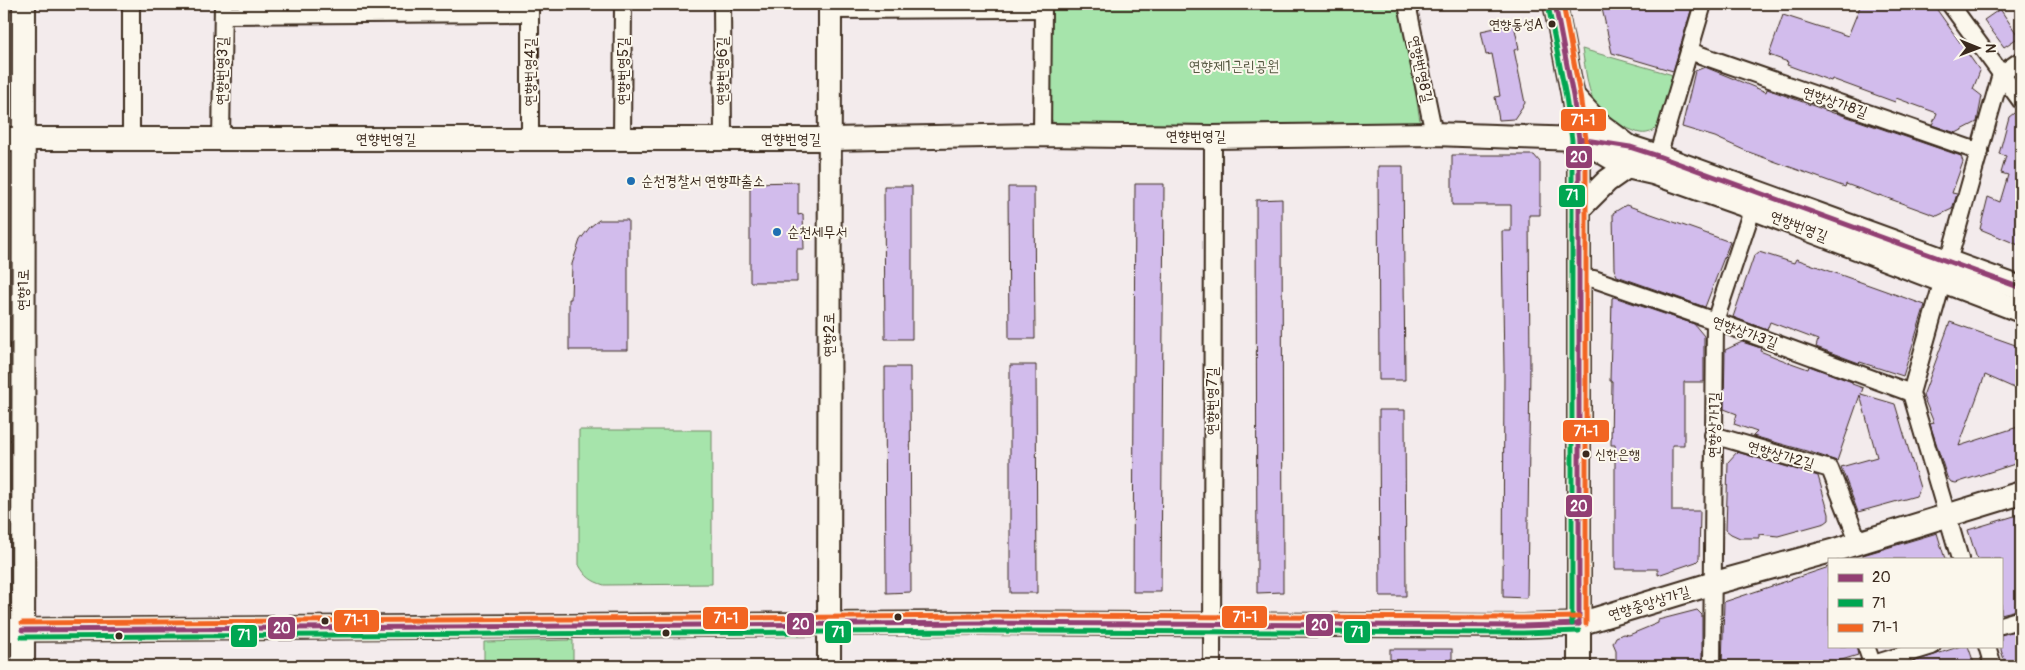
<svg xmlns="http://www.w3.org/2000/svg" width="2025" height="670" font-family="Pangolin,'Poor Story',sans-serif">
  <rect width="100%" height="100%" fill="#f3ebec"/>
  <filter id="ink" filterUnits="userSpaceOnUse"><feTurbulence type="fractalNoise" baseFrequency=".02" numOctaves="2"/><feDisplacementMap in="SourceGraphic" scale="10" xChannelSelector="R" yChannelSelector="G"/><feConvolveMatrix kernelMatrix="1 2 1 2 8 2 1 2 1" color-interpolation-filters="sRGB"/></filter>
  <g filter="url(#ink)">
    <g fill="#a6e4ab" stroke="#708764">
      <path d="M1048 4H1401L1421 127 1057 128 1048 114Z"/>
      <path d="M1582 49 1673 75C1669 91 1668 113 1658 126 1652 134 1642 135 1634 131 1587 113 1590 93 1582 49Z"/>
      <path d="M579 430H712V584L604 585C591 581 586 577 579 565Z"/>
      <path d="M573 640V666H484V642Z"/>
    </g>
    <g fill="#d2bcec" stroke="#3b2a1e">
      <path d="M1601 4H1693L1673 71 1612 53Z"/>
      <path d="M1861 4H1933L1980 71 1973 89 1982 96 1977 122 1956 133 1932 125 1937 113 1896 98 1895 102 1832 79 1831 81 1787 65 1788 62 1769 55 1783 15 1848 36Z"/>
      <path d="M2000 9 2019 37 2004 47 1984 20Z"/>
      <path d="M1514 24 1519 49 1514 50 1525 103 1514 119 1499 120 1495 97 1500 96 1492 54 1486 55 1481 31Z"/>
      <path d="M1705 67 1766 92 1767 89 1836 114V113L1961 156 1963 162 1952 193 1957 194 1952 209 1937 216 1879 195V196L1846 184 1845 187 1746 151 1715 137 1682 127 1695 71Z"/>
      <path d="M2018 110 2021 111V246L1980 229 1988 197 2000 202 2008 175 2001 173 2006 156 1999 154 2009 117Z"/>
      <path d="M1452 155H1534L1540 162V215H1529L1530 368 1527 598 1503 597 1504 369 1502 231H1511V205H1452Z"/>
      <path d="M1378 166H1403L1405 380H1379Z"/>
      <path d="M798 182V215L803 214 804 249H797V282H750V183Z"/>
      <path d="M1135 184H1164L1161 592H1133Z"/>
      <path d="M884 186H912V339H885Z"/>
      <path d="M1008 187H1034L1035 339H1009Z"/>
      <path d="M1282 199 1283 592 1257 593 1256 200Z"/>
      <path d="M1626 205 1730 242 1705 307 1617 276 1614 269 1613 213Z"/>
      <path d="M599 220H628V350H569V299H571L572 264 580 240 590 227Z"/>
      <path d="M1759 252 1794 263 1796 259 1925 305 1903 376 1860 362 1859 363 1816 347 1818 340 1770 322 1767 330 1733 317 1754 256Z"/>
      <path d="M1614 297 1694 324 1704 336V382H1684V445H1672V511H1700L1699 559 1696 562 1658 575V569H1615V445H1611L1612 381H1610L1612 298Z"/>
      <path d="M1950 322 2021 347V391L1985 375 1959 446 2021 426V462L1956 483 1951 482 1947 477 1930 424 1934 423 1923 396Z"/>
      <path d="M1742 342 1761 348 1760 351 1780 359 1808 369 1809 366 1852 382V384L1863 388 1861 394 1895 404 1920 488 1916 496 1858 512 1841 467 1877 457 1860 395 1837 461 1810 452 1753 436 1757 432 1734 424 1737 414 1724 409 1725 350Z"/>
      <path d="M1010 365H1036L1037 593H1010Z"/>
      <path d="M885 367H910L911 592 886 593Z"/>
      <path d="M1379 410H1405L1406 596H1380Z"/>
      <path d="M1737 452 1818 476 1829 514V520L1825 523 1778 536 1759 534V538H1740L1731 534 1726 530 1728 462Z"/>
      <path d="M2021 514V609L2001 614V559H1977L1968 530Z"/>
      <path d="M1937 533 1945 559H1863V555Z"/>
      <path d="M1829 567V646H1856L1858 655 1822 666H1722L1724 602Z"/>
      <path d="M1697 610 1702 615V665L1656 664V666H1616V650L1613 643 1616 637 1623 634 1629 635 1658 623V620Z"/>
      <path d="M2021 629V666H2006L2001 650V635Z"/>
      <path d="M1961 646H1968L1975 666H1908L1907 664Z"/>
      <rect x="1390" y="649" width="62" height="17"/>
    </g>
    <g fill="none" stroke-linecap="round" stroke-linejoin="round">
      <g stroke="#3b2a1e" stroke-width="20">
        <g id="street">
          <path d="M722 4 723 138"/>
          <path d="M1407 4 1434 134"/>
          <path d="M1950 4 2021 101"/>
          <path d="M830 10 1043 9"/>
          <path d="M223 15 530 13"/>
          <path d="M1689 51 1980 152"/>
          <path d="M1042 135 1043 4"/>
          <path d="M131 139V4"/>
          <path d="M221 139 223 4"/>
          <path d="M530 139V4"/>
          <path d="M622 139 623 4"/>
          <path d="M1655 167 1703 4"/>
          <path d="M1578 278 1594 279 1715 321 1911 393"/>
          <path d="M1713 435 1830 469 1859 543"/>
          <path d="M1960 559 1911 393 2001 74 2021 60"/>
          <path d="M2001 625 2021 619"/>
          <path d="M1866 646 1873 666"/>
          <path d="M1987 646 1993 666"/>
          <path d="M1212 666 1213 137"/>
          <path d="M1712 666 1715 321 1756 198"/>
          <path d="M1867 666 1932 646"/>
        </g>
      </g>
      <g stroke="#3b2a1e" stroke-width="26">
        <g id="secondary">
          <path d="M1555 4 1573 96 1579 139V666"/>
          <path d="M1573 96 1598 123 1627 145"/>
          <path d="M4 139H830L1042 135 1213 137 1434 134 1579 139 1630 147 1658 156 2021 288"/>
          <path d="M1590 145 1627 167 1653 173 1752 208 2021 311"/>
          <path d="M1579 209 1607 181 1627 167"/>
          <path d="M4 630 980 623 1523 626 1579 624 1711 584 1835 550 2021 493"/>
          <path d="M23 666 24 4"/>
          <path d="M829 666 830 4"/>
        </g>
      </g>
      <use href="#street" stroke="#fbf7ec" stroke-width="16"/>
      <use href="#secondary" stroke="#fbf7ec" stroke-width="22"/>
      <g stroke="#fbf7ec" stroke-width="9">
        <g id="bus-1">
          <path d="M1555 4 1573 96 1579 139V624"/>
          <path d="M1579 139 1630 147 1658 156 2021 288"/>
          <path d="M22 630 980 623 1523 626 1579 624"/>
        </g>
      </g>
      <g stroke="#fbf7ec" stroke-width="9">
        <g id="bus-2">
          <path d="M1548 5 1566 97 1572 140V624"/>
          <path d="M22 637 980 631 1523 633 1579 631"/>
        </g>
      </g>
      <g stroke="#fbf7ec" stroke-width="9">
        <g id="bus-3">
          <path d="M1563 4 1580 95 1586 139V624"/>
          <path d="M22 623 980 616 1523 618 1579 617"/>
        </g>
      </g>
      <use href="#bus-1" stroke="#923f73" stroke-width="5"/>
      <use href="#bus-2" stroke="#00a651" stroke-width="5"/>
      <use href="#bus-3" stroke="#f26522" stroke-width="5"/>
    </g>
  </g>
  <g fill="#3b2a1e" stroke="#fbf7ec" stroke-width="2">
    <circle cx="1552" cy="24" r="4.5"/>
    <circle cx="1586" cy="454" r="4.5"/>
    <circle cx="898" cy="617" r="4.5"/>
    <circle cx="325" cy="621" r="4.5"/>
    <circle cx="666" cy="633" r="4.5"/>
    <circle cx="119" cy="636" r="4.5"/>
  </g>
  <g fill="#1f6fb2" stroke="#fbf7ec" stroke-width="2">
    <circle cx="631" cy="181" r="5"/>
    <circle cx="777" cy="232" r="5"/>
  </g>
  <g text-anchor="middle" stroke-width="4" stroke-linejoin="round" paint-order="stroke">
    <g font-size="14" fill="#3b2a1e" stroke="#fbf7ec" text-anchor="end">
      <text x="1543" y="29">연향동성A</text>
      <text x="1595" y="459" text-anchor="start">신한은행</text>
    </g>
    <g font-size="15" fill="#565841" stroke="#fbf7ec">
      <text x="1234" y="71">연향제1근린공원</text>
    </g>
    <g font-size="15" fill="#3b2a1e" stroke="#fbf7ec">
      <text transform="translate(1421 69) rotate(78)" y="5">연향번영8길</text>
      <text transform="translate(222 71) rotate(-89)" y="5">연향번영3길</text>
      <text transform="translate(623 71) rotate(-90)" y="5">연향번영5길</text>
      <text transform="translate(722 71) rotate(-90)" y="5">연향번영6길</text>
      <text transform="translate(530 72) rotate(-90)" y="5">연향번영4길</text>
      <text transform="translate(1835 102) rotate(19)" y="5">연향상가8길</text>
      <text x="1196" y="141">연향번영길</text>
      <text x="386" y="144">연향번영길</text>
      <text x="791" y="144">연향번영길</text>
      <text transform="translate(1799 226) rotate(21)" y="5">연향번영길</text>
      <text transform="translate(23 290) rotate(-89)" y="5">연향1로</text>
      <text transform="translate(1745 332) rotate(20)" y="5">연향상가3길</text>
      <text transform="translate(829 335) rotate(-90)" y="5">연향2로</text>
      <text transform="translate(1212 401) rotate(-90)" y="5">연향번영7길</text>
      <text transform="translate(1714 425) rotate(-89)" y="5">연향상가1길</text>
      <text transform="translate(1781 455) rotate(16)" y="5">연향상가2길</text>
      <text transform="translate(1649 603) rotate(-17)" y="5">연향중앙상가길</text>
    </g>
    <g font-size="15" fill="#3b2a1e" stroke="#fbf7ec" text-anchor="start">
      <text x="641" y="186">순천경찰서 연향파출소</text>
      <text x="787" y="237">순천세무서</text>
    </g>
  </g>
  <g stroke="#fbf7ec" stroke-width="2">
    <rect x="1560" y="108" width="47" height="24" rx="5" fill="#f26522"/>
    <rect x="1565" y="145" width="28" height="24" rx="5" fill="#923f73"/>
    <rect x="1558" y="184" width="28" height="24" rx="5" fill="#00a651"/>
    <rect x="1562" y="419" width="48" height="24" rx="5" fill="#f26522"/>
    <rect x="1565" y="494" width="28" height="24" rx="5" fill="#923f73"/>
    <rect x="1221" y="605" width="47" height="24" rx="5" fill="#f26522"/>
    <rect x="702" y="606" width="47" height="24" rx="5" fill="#f26522"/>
    <rect x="333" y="609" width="47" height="24" rx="5" fill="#f26522"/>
    <rect x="786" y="612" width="29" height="24" rx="5" fill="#923f73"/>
    <rect x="1305" y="613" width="29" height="24" rx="5" fill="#923f73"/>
    <rect x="267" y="616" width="29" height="24" rx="5" fill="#923f73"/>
    <rect x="824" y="620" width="28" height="24" rx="5" fill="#00a651"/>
    <rect x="1343" y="620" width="28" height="24" rx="5" fill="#00a651"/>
    <rect x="230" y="624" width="28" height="24" rx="5" fill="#00a651"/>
  </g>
  <g font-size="14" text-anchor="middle" font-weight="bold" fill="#fff">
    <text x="1583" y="125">71-1</text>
    <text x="1579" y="162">20</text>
    <text x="1572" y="200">71</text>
    <text x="1586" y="436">71-1</text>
    <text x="1579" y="511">20</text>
    <text x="1245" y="622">71-1</text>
    <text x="726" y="623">71-1</text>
    <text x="356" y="625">71-1</text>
    <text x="801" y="629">20</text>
    <text x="1320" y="630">20</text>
    <text x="282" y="633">20</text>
    <text x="838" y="637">71</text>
    <text x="1357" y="637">71</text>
    <text x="244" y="640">71</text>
  </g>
  <rect width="2025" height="670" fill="none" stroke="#fbf7ec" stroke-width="20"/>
  <rect x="10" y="10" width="2005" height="650" fill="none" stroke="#3b2a1e" stroke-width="2" filter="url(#ink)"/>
  <rect x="1828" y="558" width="175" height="90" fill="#fbf7ec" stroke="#aea59a"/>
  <rect x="1838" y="574" width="25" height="8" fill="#923f73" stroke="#aea59a"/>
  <text x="1872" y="582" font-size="15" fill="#3b2a1e">20</text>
  <rect x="1838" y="599" width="25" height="8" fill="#00a651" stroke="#aea59a"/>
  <text x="1872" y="608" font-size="15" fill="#3b2a1e">71</text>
  <rect x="1838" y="624" width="25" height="8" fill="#f26522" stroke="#aea59a"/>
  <text x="1872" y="632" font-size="15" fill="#3b2a1e">71-1</text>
  <g transform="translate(1978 48) rotate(91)" stroke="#fbf7ec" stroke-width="4" paint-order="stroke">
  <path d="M0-4L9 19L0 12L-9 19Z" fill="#3b2a1e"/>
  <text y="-8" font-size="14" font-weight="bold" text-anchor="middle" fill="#3b2a1e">N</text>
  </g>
</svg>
